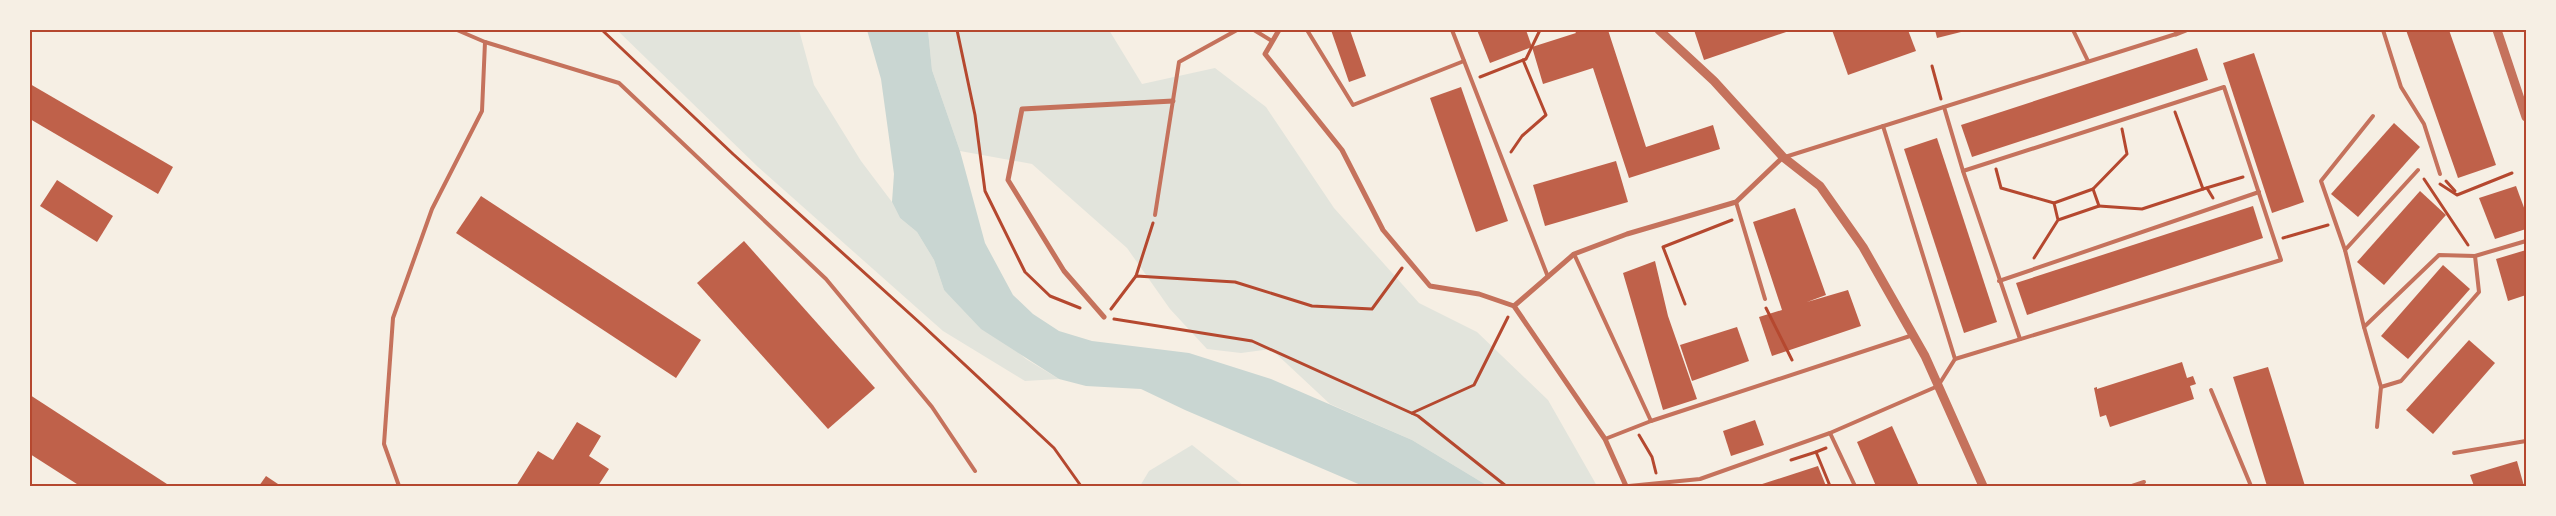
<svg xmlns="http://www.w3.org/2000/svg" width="2556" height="516" font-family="'Golos Text',sans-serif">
  <rect width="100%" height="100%" fill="#f6efe4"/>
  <g fill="#e2e4dc">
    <path d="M617 30H799L814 85 861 161 892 202 900 218 917 232 934 260 944 290 1026 359 1059 379 1025 381 943 331 758 167Z"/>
    <path d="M928 30H1109L1142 84 1215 68 1266 107 1334 208 1419 303 1477 332 1548 400 1597 486H1488L1412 440 1330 404 1271 349 1241 353 1207 349 1170 309 1127 248 1032 164 960 151 932 70Z"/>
    <path d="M1192 445 1244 486H1140L1149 471Z"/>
  </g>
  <path fill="#c9d6d2" d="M867 30H928L932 70 960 151 985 243 1013 295 1033 314 1059 331 1092 341 1189 353 1271 379 1412 440 1488 486H1363L1185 410 1141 389 1086 386 1059 379 981 329 944 290 934 260 917 232 900 218 892 202 894 174 881 79Z"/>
  <g fill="#bf614a">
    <path d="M1331 30H1350L1366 76 1349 82Z"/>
    <path d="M1477 30H1526L1532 47 1490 63Z"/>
    <path d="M1574 30H1608L1646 147 1713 125 1720 149 1629 178 1593 68 1543 84 1532 47 1576 33Z"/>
    <path d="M1694 30H1792L1704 60Z"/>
    <path d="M1832 30H1908L1916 51 1848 75Z"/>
    <path d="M1935 30H1964L1965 31 1937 38Z"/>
    <path d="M2406 30H2449L2496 165 2458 178Z"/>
    <path d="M2197 48 2208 80 1972 157 1961 125Z"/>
    <path d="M2254 53 2304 202 2272 213 2223 63Z"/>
    <path d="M30 84 173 167 158 194 30 119Z"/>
    <path d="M1461 87 1508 221 1476 232 1430 98Z"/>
    <path d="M2394 123 2420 147 2358 217 2331 194Z"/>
    <path d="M1937 138 1997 322 1964 333 1904 149Z"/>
    <path d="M1616 161 1628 202 1545 226 1533 185Z"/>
    <path d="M57 180 113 216 97 242 40 206Z"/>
    <path d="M2516 186 2526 213V229L2495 239 2479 198Z"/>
    <path d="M2420 191 2446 215 2384 285 2357 262Z"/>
    <path d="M481 196 701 340 676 378 456 233Z"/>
    <path d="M2253 206 2263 238 2027 315 2016 283Z"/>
    <path d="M1795 208 1826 295 1807 302 1848 290 1861 326 1772 356 1759 317 1782 310 1753 222Z"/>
    <path d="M744 241 875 388 828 429 697 283Z"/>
    <path d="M2526 250V295L2508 301 2496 259Z"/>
    <path d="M1655 261 1668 316 1697 399 1663 410 1623 273Z"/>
    <path d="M2443 265 2470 289 2408 359 2381 336Z"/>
    <path d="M1737 327 1749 361 1692 381 1680 345Z"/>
    <path d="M2469 340 2495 363 2433 434 2406 410Z"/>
    <path d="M2182 362 2187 378 2193 376 2196 384 2190 386 2194 399 2110 427 2106 415 2100 417 2094 388 2097 387V389Z"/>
    <path d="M2268 367 2305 486H2267L2233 377Z"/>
    <path d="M30 395 170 486H80L30 454Z"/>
    <path d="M1755 420 1764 445 1731 456 1723 431Z"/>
    <path d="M577 422 601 436 589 456 609 469 598 486H516L538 451 553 460Z"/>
    <path d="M1892 426 1919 486H1876L1857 442Z"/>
    <path d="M2517 461 2524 486H2474L2470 475Z"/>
    <path d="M1818 466 1826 486H1756Z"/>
    <path d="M266 476 281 486H259Z"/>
  </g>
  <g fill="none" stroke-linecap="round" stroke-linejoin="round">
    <g stroke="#b5482f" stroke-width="3">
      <path d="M602 30 733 154 920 323 1054 448 1081 486"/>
      <path d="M957 30 975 115 985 191 1025 272 1050 296 1080 308"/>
      <path d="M1932 66 1941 99"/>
      <path d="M1480 77 1526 59 1540 30"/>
      <path d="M1511 152 1522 136 1546 115 1523 60"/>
      <path d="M1996 169 2001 188 2054 203"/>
      <path d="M2424 179 2468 245"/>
      <path d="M2446 181 2455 191"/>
      <path d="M2440 184 2457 195 2512 173"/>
      <path d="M2207 188 2213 198"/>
      <path d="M2093 189 2127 154 2122 129"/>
      <path d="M2203 189 2243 177"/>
      <path d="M2099 206 2142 209 2203 189 2175 112"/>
      <path d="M2283 238 2328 225"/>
      <path d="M2034 258 2058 220 2099 206 2093 189 2054 203 2058 220"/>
      <path d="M1136 276 1153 223"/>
      <path d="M1685 304 1663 247 1732 220"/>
      <path d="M1766 308 1792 360"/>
      <path d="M1111 309 1136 276 1235 282 1312 306 1372 309 1402 268"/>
      <path d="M1114 319 1252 341 1418 416 1506 486"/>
      <path d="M1412 413 1474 385 1508 317"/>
      <path d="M1639 435 1652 457 1656 473"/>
      <path d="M1826 448 1816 452 1830 486"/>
      <path d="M1791 460 1816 452"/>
    </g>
    <g stroke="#c5725c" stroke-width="4">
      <path d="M457 30 485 42 619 83 826 279 932 407 975 471"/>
      <path d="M1254 30 1272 41"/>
      <path d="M1307 30 1353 105 1464 61"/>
      <path d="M1452 30 1548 277"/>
      <path d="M2073 30 2088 61"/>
      <path d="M2383 30 2401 87 2424 124 2440 174"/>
      <path d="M1944 107 1963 171 2020 339"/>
      <path d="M1883 126 1955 359"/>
      <path d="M1785 157 2176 34"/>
      <path d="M1736 202 1765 299"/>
      <path d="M1155 215 1179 62 1237 30"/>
      <path d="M2345 250 2321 181 2373 116"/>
      <path d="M1574 254 1651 421"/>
      <path d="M1999 281 2259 192"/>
      <path d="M2364 327 2345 250 2418 170"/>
      <path d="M2381 387 2364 327 2439 255 2475 256 2526 241"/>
      <path d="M2211 390 2251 486"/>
      <path d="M2377 427 2381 387 2401 381 2479 292 2475 256"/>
      <path d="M1830 433 1855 486"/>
      <path d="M1605 439 1651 421 1913 335"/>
      <path d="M2454 453 2526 441"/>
      <path d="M399 486 384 444 393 318 432 209 482 111 485 42"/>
      <path d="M1629 486 1700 479 1830 433 1938 386 1955 359 2281 260 2224 87 1963 171"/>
      <path d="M2132 486 2144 482"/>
    </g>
    <g stroke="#c5725c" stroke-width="5">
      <path d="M1279 30 1265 54 1342 150 1383 230 1430 286 1479 294 1514 306"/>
      <path d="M2176 34 2186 30"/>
      <path d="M1104 317 1064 271 1008 180 1022 109 1173 101"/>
      <path d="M1626 486 1605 439 1514 306 1574 254 1627 234 1736 202 1783 157"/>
    </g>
    <g stroke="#c5725c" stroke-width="9">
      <path d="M1659 30 1714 81 1783 157 1820 186 1863 247 1925 356 1983 486"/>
      <path d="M2497 30 2526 117"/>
    </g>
  </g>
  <rect width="2556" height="516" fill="none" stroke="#f6efe4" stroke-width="62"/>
  <rect x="31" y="31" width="2494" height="454" fill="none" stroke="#b5482f" stroke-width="2"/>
</svg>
